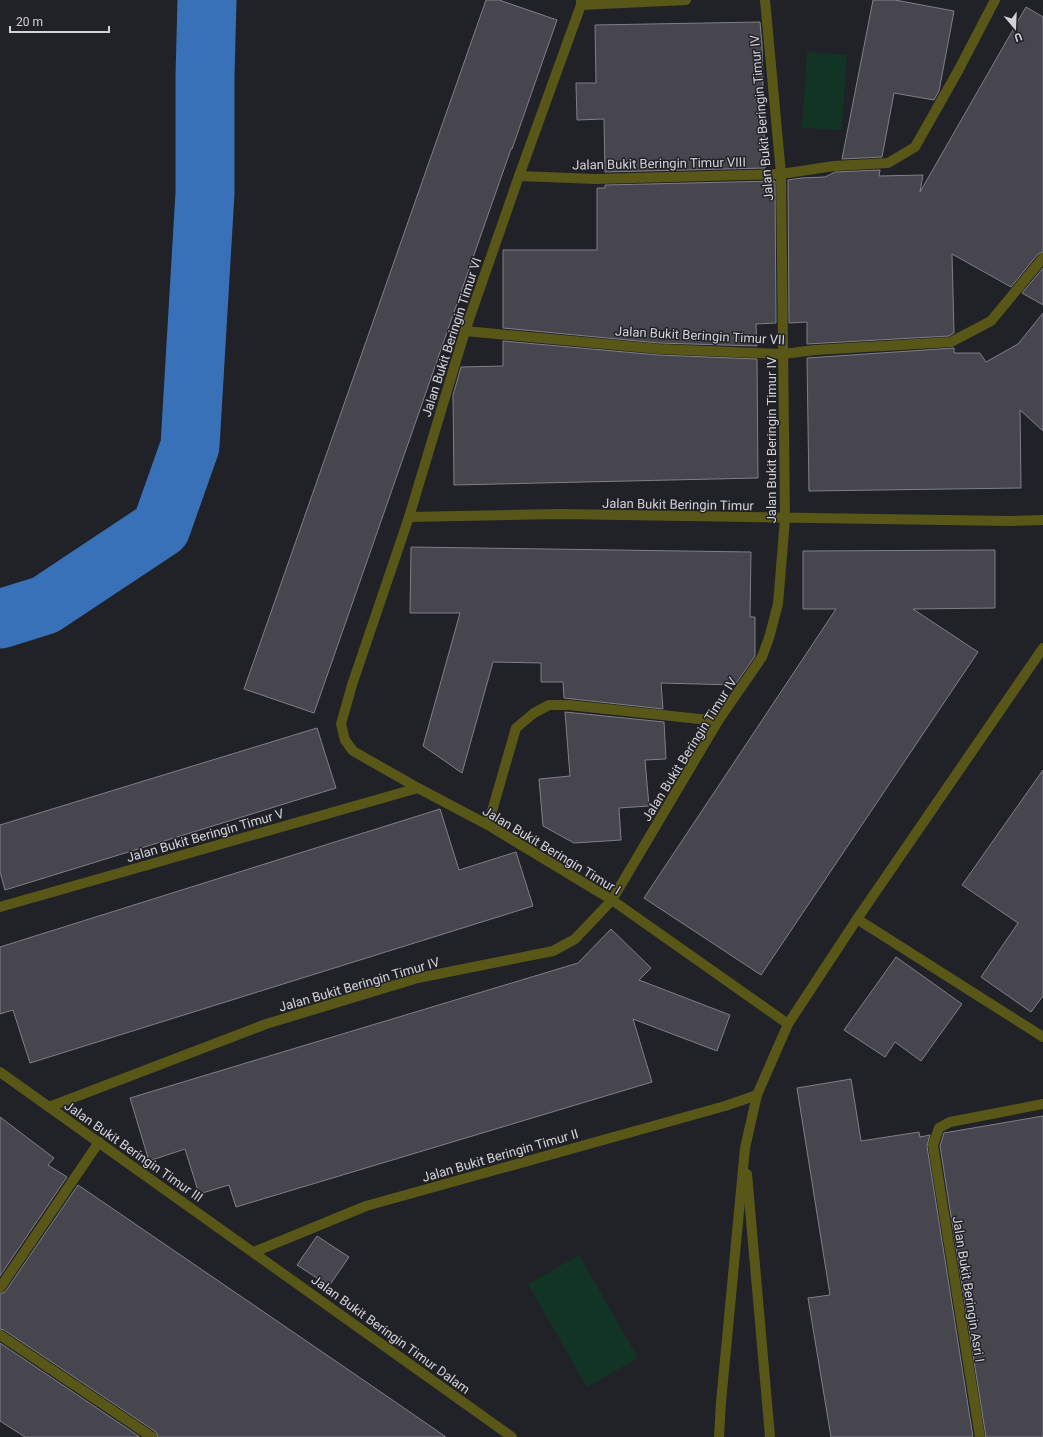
<svg xmlns="http://www.w3.org/2000/svg" width="1043" height="1437" font-family="Roboto,sans-serif">
  <rect width="100%" height="100%" fill="#212128"/>
  <g fill="#113425">
    <path d="M807 52 847 55 842 130 802 128Z"/>
    <path d="M579 1255 638 1358 587 1387 528 1284Z"/>
  </g>
  <g fill="none" stroke-linecap="round" stroke-linejoin="round">
    <path stroke="#3871b8" stroke-width="59" d="M0 619 45 605 161 528 190 446 205 193V76L207 0"/>
  </g>
  <g fill="#47464e" stroke="#807f88">
    <path d="M486 0H499L557 20 512 149H511L314 713 244 689Z"/>
    <path d="M873 0H895L954 11 939 91 934 100 894 93 882 157 842 159Z"/>
    <path d="M1026 7 1043 17V252L1038 254 1011 287 952 254 954 333 949 336 807 344V322L789 323 788 180 801 178 825 177 835 172 880 170 879 176 923 175 920 192Z"/>
    <path d="M760 22 762 44 765 168 605 172 604 119 577 120 576 83H596L595 25Z"/>
    <path d="M775 181 776 323 756 324 757 346 659 343 503 328V250H597V188H605V185Z"/>
    <path d="M1043 268V305L1022 293Z"/>
    <path d="M1043 313V431L1020 410 1021 488 809 491 807 358 954 348V353H980L986 362 1018 344Z"/>
    <path d="M503 341 658 355 757 359 758 478 454 485 453 395 461 367 503 366Z"/>
    <path d="M411 547 751 552 750 617H755V656L735 685 661 683 663 709 564 698 563 682H541V663L493 662 462 773 423 746 460 613H410Z"/>
    <path d="M995 550V608L913 609 978 652 761 975 644 898 836 609H803V551Z"/>
    <path d="M565 712 664 722 666 759 645 760 649 806 619 808 621 840 574 843 543 826 539 779 570 776Z"/>
    <path d="M317 728 336 788 5 890 0 872V825Z"/>
    <path d="M1043 770V996L1031 1012 981 977 1018 923 962 885Z"/>
    <path d="M440 809 459 870 516 852 533 906 30 1063 13 1010 0 1014V947Z"/>
    <path d="M611 929 651 968 639 980 730 1015 717 1051 633 1019 652 1082 236 1207 229 1185 199 1194 185 1149 149 1161 130 1098 578 963Z"/>
    <path d="M896 957 962 1004 921 1061 895 1042 885 1057 844 1030Z"/>
    <path d="M851 1079 861 1141 919 1132 920 1137 930 1135 927 1146 973 1437H831L808 1298 830 1295 797 1088Z"/>
    <path d="M1043 1116V1437H986L940 1146 944 1133Z"/>
    <path d="M0 1117 54 1158 48 1165 67 1177 0 1276Z"/>
    <path d="M78 1185 375 1388 446 1437H158L156 1432 4 1330 0 1329V1294L5 1292Z"/>
    <path d="M317 1236 349 1257 329 1286 297 1265Z"/>
    <path d="M0 1343 140 1437H25L0 1421Z"/>
  </g>
  <g fill="none" stroke-linecap="round" stroke-linejoin="round">
    <g stroke="#585717" stroke-width="10">
      <path d="M581 0V5L519 176 465 331 409 517 352 685 341 724 345 740 353 751 418 788 488 825 612 900 788 1024"/>
      <path d="M581 5 686 0"/>
      <path d="M519 176 596 179 781 174 834 166 888 163 915 147 958 71 995 0"/>
      <path d="M465 331 659 349 783 354 815 350 951 342 991 321 1043 258"/>
      <path d="M409 517 560 514 1011 521 1043 520"/>
      <path d="M488 825 516 728 534 713 549 705H569L718 721"/>
      <path d="M0 907 418 788"/>
      <path d="M857 919 1043 1037"/>
      <path d="M0 1072 512 1437"/>
      <path d="M49 1107 266 1024 418 978 553 951 575 939 612 900 718 721 762 657 769 638 778 604 785 519 781 174 765 0"/>
      <path d="M747 1174 770 1437"/>
      <path d="M254 1252 366 1206 725 1106 757 1095"/>
      <path d="M0 1288 99 1142"/>
      <path d="M0 1335 152 1437"/>
      <path d="M719 1437 721 1402 745 1148 757 1095 788 1024 857 919 1043 648"/>
      <path d="M980 1437 933 1145 939 1128 950 1122 1043 1104"/>
    </g>
  </g>
  <g text-anchor="middle" stroke-width="3" stroke-linejoin="round" paint-order="stroke">
    <g font-size="13" fill="#d3d3d7" stroke="#212128">
      <text transform="translate(761 118) rotate(-95)" y="5">Jalan Bukit Beringin Timur IV</text>
      <text transform="translate(659 163) rotate(-1)" y="5">Jalan Bukit Beringin Timur VIII</text>
      <text transform="translate(700 335) rotate(3)" y="5">Jalan Bukit Beringin Timur VII</text>
      <text transform="translate(451 337) rotate(-72)" y="5">Jalan Bukit Beringin Timur VI</text>
      <text transform="translate(771 440) rotate(-90)" y="5">Jalan Bukit Beringin Timur IV</text>
      <text transform="translate(678 504) rotate(1)" y="5">Jalan Bukit Beringin Timur</text>
      <text transform="translate(689 749) rotate(-58)" y="5">Jalan Bukit Beringin Timur IV</text>
      <text transform="translate(205 835) rotate(-16)" y="5">Jalan Bukit Beringin Timur V</text>
      <text transform="translate(552 850) rotate(31)" y="5">Jalan Bukit Beringin Timur I</text>
      <text transform="translate(359 984) rotate(-16)" y="5">Jalan Bukit Beringin Timur IV</text>
      <text transform="translate(134 1151) rotate(35)" y="5">Jalan Bukit Beringin Timur III</text>
      <text transform="translate(500 1155) rotate(-16)" y="5">Jalan Bukit Beringin Timur II</text>
      <text transform="translate(969 1289) rotate(81)" y="5">Jalan Bukit Beringin Asri I</text>
      <text transform="translate(391 1334) rotate(36)" y="5">Jalan Bukit Beringin Timur Dalam</text>
    </g>
  </g>
  <g transform="translate(1015 28) rotate(161)" stroke="#212128" stroke-width="3" paint-order="stroke">
  <path d="M0-3L7 15L0 10L-7 15Z" fill="#d3d3d7"/>
  <text y="-6" font-size="11" font-weight="bold" text-anchor="middle" fill="#d3d3d7">U</text>
  </g>
  <path d="M10 26v6h99v-6" fill="none" stroke="#d3d3d7" stroke-width="2"/>
  <text x="16" y="26" font-size="12" fill="#d3d3d7" stroke="#212128" stroke-width="3" paint-order="stroke">20 m</text>
</svg>
